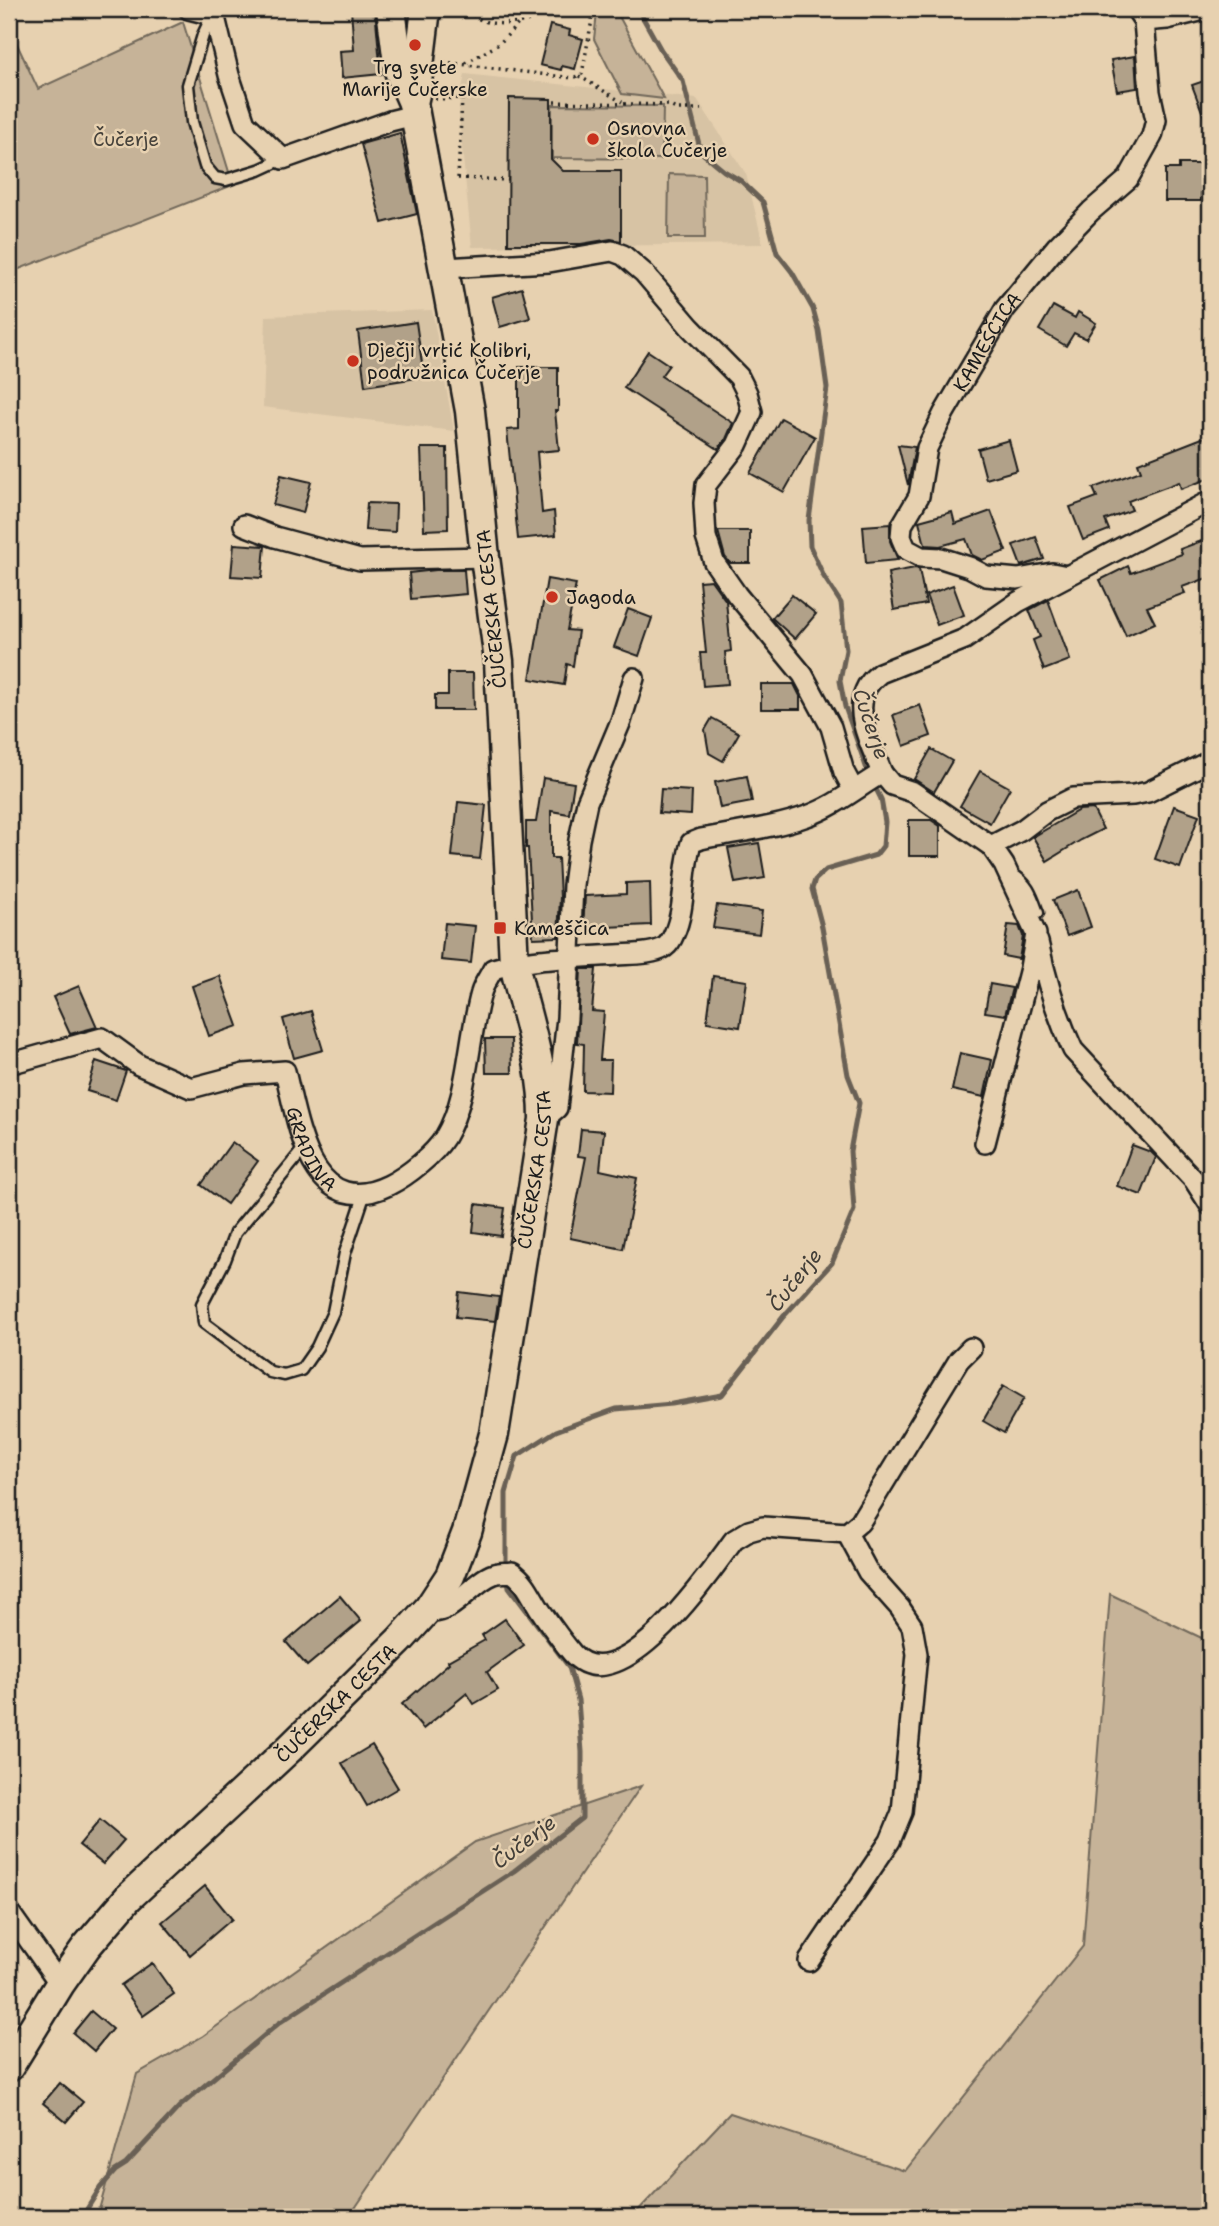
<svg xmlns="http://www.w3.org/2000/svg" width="1219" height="2226" font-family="'Shantell Sans',sans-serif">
  <rect width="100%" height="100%" fill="#e7d1b0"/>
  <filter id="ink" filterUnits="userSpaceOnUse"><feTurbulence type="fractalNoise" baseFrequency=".0143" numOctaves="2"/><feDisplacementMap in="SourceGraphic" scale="14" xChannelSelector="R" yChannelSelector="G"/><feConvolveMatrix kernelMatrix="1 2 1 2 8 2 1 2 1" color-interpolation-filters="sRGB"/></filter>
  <g filter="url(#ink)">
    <g fill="#d7c3a4">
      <path d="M465 74 697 99 746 174 763 244 472 247 459 117 460 99Z"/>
      <path d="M432 310 454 431 263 407 266 316Z"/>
    </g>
    <g fill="#c6b398" stroke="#71685a" stroke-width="2">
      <path d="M607 9H615L664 99 622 94 594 39 597 13Z"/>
      <path d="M183 22 233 185 9 273V27L38 89Z"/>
      <path d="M552 105 663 106 662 159 552 158Z"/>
      <path d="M669 174 704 175 705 238H668Z"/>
      <path d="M1110 1594 1210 1642V2217H632L730 2113 905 2171 1083 1946Z"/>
      <path d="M641 1786 349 2217H97L137 2074 203 2036 475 1842Z"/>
    </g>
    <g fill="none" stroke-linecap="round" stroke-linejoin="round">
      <g stroke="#696154" stroke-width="5">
        <path d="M638 9 661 50 683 81 701 152 724 171 741 181 763 202 777 253 792 272 813 309 819 331 827 388 809 520 810 546 824 577 841 603 846 650 840 681 845 707 869 775"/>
        <path d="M506 1568V1493L517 1456 556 1431 616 1409 672 1404 722 1395 783 1317 832 1263 854 1210 850 1151 859 1103 848 1075 822 927 812 889 815 880 826 870 876 855 883 846 885 822 881 799 873 783"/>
        <path d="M85 2217 87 2209 100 2188 115 2171 126 2164 179 2107 279 2023 514 1871 582 1818V1752L578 1700 569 1667 509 1587 508 1578"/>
      </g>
    </g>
    <g fill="#b1a189" stroke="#1c1c1c" stroke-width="2">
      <path d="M351 9H375L381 74 342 78 340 51 354 50Z"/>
      <path d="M550 25 570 30 569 35 583 39 575 69 562 66 561 70 540 65Z"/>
      <path d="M1135 56 1137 88 1117 91 1111 60Z"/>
      <path d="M1210 79V130H1209L1192 85Z"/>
      <path d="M509 98 551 99V159L563 171H621V241L611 239 581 244H508Z"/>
      <path d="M400 133 417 214 382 223 361 144Z"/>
      <path d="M1179 164H1201V201H1165V169H1179Z"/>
      <path d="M522 288 530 318 500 327 492 297Z"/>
      <path d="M1053 306 1075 318 1078 312 1096 323 1086 339 1074 333 1066 346 1039 330Z"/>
      <path d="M416 322 424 377 365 386 358 331Z"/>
      <path d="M648 351 669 365 661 376 733 423 726 439 718 449 624 388Z"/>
      <path d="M519 367H558V411H555L559 450 537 452 542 513 554 511 556 535 518 539 507 430 519 429Z"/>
      <path d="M781 418 815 437 784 492 750 473Z"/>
      <path d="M1210 435V478L1181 489 1179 482 1128 501 1132 510 1105 520 1109 530 1083 540 1070 507 1097 497 1093 488 1141 471 1138 463Z"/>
      <path d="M1009 440 1017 470 986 479 978 449Z"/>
      <path d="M898 445 915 447 908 485Z"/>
      <path d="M421 448H447L448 529 424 530Z"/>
      <path d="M281 475 311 482 303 513 273 505Z"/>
      <path d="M367 503 396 504 395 532 365 530Z"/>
      <path d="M991 511 1006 551 982 560 972 555 966 539 940 546 925 545 919 521 952 512 955 524Z"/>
      <path d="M890 524V541L898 560 866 563 863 526Z"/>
      <path d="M718 531H750V563H730L725 557Z"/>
      <path d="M1036 537 1044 559 1021 566 1013 545Z"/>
      <path d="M1204 540 1210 558V577L1182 587 1185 593 1147 607 1155 623 1126 636 1100 580 1128 566 1131 573 1182 554 1180 549Z"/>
      <path d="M234 544 265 546 262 578 231 576Z"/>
      <path d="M915 568 919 569 926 604 894 610 888 573Z"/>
      <path d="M436 570H464L466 594 411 599 409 573Z"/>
      <path d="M547 579 576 584 567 630 578 631 573 666 567 664 564 685 530 679Z"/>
      <path d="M711 580 726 601 731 651 725 652 728 684 703 686 700 653H706L699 581Z"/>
      <path d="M953 585 964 615 937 625 926 595Z"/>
      <path d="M792 595 816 614 795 639 772 618Z"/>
      <path d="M1048 600 1070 660 1044 670 1033 640 1040 637 1029 610Z"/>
      <path d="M628 609 652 618 639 656 614 647Z"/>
      <path d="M448 673H473L474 710H435V695H448Z"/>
      <path d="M761 684H794L800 696V709H761Z"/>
      <path d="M920 705 931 736 904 746 893 715Z"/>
      <path d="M712 718 739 733 723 761 709 753 705 730Z"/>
      <path d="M931 749 952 761 934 792 914 779Z"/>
      <path d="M980 771 1010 788 990 823 960 806Z"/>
      <path d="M747 776 752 802 720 808 715 782Z"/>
      <path d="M543 778 574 783 569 814 551 811V858H558L560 897 558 937 533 938 528 848H526V822H536Z"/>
      <path d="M661 789 692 791 691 815 659 813Z"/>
      <path d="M458 802 486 805 480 859 452 856Z"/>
      <path d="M1174 806 1199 815 1180 868 1155 859Z"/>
      <path d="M1093 809 1103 829 1081 840 1047 861 1033 837 1079 810Z"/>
      <path d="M909 820H931L940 826V856H909Z"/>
      <path d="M759 843 765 878 735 883 728 848Z"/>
      <path d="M650 882 651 925 583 928 585 896 626 894V883Z"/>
      <path d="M1078 890 1091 927 1067 936 1053 900Z"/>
      <path d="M717 905 762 911 759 934 713 928Z"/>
      <path d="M445 923 475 926 471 963 441 960Z"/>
      <path d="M1008 925 1019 926 1023 936 1019 959 1003 956Z"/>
      <path d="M581 969H596L592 1011 604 1012 600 1060H611L610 1092 583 1091 584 1044 577 1043Z"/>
      <path d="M220 976 238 1026 209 1036 192 986Z"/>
      <path d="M713 976 747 981 740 1027 707 1022Z"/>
      <path d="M990 984 1012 988 1005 1015 985 1012Z"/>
      <path d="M79 986 97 1027 70 1034 53 997Z"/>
      <path d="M311 1011 323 1050 294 1058 283 1019Z"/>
      <path d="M485 1039H511L512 1073H486Z"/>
      <path d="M960 1053 992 1060 984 1097 952 1090Z"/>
      <path d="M96 1061 126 1071 116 1100 87 1091Z"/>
      <path d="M581 1129 604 1131 600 1170 637 1178 623 1249 570 1238 586 1157 578 1156Z"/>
      <path d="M232 1142 258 1161 227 1204 201 1185Z"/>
      <path d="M1132 1145 1151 1152 1156 1157 1141 1195 1117 1186Z"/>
      <path d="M476 1204 505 1208 501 1236 473 1232Z"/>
      <path d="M459 1292 499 1297 495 1321 456 1317Z"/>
      <path d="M1003 1386 1024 1398 1004 1433 983 1421Z"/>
      <path d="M340 1596 361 1621 307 1666 286 1642Z"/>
      <path d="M505 1619 524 1645 487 1672 498 1690 474 1704 467 1693 423 1729 402 1704 449 1663 448 1661 485 1640 482 1635Z"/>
      <path d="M372 1745 398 1788 367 1806 342 1763Z"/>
      <path d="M100 1820 124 1840 103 1864 79 1845Z"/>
      <path d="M205 1886 232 1919 190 1955 162 1922Z"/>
      <path d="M152 1963 174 1994 143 2016 121 1985Z"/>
      <path d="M91 2011 112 2029 94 2051 73 2033Z"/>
      <path d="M60 2083 83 2102 66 2122 43 2103Z"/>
    </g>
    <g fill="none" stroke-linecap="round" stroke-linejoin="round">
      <g stroke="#1c1c1c" stroke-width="15">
        <g id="lane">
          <path d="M212 16 203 35 188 85 192 122 205 166 215 178 226 180 259 170 283 159"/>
          <path d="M1012 874C1028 883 1032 897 1038 913"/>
          <path d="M306 1146 235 1233 225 1260 202 1304 204 1323 270 1372 284 1375 301 1370 317 1347 333 1312 345 1253 365 1193"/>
        </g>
      </g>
      <g stroke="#1c1c1c" stroke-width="24">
        <g id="street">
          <path d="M189 9 213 15"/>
          <path d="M213 9 229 75 245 123 283 159 390 121 414 115"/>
          <path d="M1144 21 1167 19 1208 9"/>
          <path d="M445 268 549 262 612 251 623 255 644 273 690 327 739 377 747 393 752 412 737 445 706 485 704 503 706 537 714 562 737 595 803 675 831 727 844 772 853 789"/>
          <path d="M244 525 275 537 360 560 485 557"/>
          <path id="s1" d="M1067 576 1052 573 1018 579 986 576 969 567 941 558 921 557 906 549 901 537 902 525 919 496 927 448 944 413 1005 309 1057 246 1091 211 1128 179 1152 136 1156 120 1150 92 1144 21 1136 9"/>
          <path d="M882 773C873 749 854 716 865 691 868 683 874 678 880 673L965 639 1018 602 1210 501"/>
          <path d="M991 846 1022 830 1047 811 1073 798 1133 795 1148 792 1210 761"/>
          <path d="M1038 942C1046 980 1057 1016 1073 1050L1194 1180 1210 1205"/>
          <path id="s2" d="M9 1064 102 1038 139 1065 191 1088 244 1074 285 1071C298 1124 311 1223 389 1185 407 1176 434 1155 445 1137 469 1097 468 1038 481 993 483 985 489 977 493 969 532 957 576 958 617 955 631 954 653 955 665 947 669 944 672 939 674 934 686 908 682 873 691 843L701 839C736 832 774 828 807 816 834 807 858 787 882 773L892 785 913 792 991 846 1004 865 1036 934 1030 968 985 1143"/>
          <path d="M544 1119 557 1108 567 1018 573 885 579 840 587 802 621 721 634 678"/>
          <path d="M427 1611C454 1617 470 1582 494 1574 499 1572 506 1573 512 1572 528 1583 532 1599 543 1614 552 1627 562 1641 572 1653 619 1707 710 1572 734 1540L749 1531 763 1527 847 1533 860 1522 959 1360 971 1348"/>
          <path d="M9 1912 60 1984"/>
          <path d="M809 1961 890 1841 902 1812 917 1654 912 1626 900 1608 868 1572 847 1533"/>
        </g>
      </g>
      <g stroke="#1c1c1c" stroke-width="33">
        <g id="secondary">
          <path d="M413 103 416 90 426 9"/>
          <path id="s3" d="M9 2067 60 1984 86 1947 128 1898 289 1749 399 1641 429 1608 450 1576 467 1532 494 1434 544 1119C544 1063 525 1016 514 963L499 661 485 557 470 411 413 103 399 71 391 9"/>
        </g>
      </g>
      <g stroke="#1c1c1c" stroke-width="3.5" stroke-dasharray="2 5" stroke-linecap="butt">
        <path d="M469 9C478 29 518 25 536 18 541 15 545 12 550 9"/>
        <path d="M443 62 573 78 582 74 594 9"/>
        <path d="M466 63 499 44 520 22"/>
        <path d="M579 76 622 102"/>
        <path d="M435 99 462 98 458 178"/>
        <path d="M554 102 668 105 676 109H701"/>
        <path d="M458 178 508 180"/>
      </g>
      <use href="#lane" stroke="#e7d1b0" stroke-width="10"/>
      <use href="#street" stroke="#e7d1b0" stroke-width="19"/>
      <use href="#secondary" stroke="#e7d1b0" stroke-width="28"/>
    </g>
  </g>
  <g fill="#c8321e" stroke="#e7d1b0" stroke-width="2.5">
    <circle cx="415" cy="45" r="7"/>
    <circle cx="593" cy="139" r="7"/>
    <circle cx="353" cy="361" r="7"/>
    <circle cx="552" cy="597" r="7"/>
    <rect x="493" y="921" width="14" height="14" rx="3.5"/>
  </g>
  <g text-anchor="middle" stroke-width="5" stroke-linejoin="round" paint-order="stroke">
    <g font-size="19" fill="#1c1c1c" stroke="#e7d1b0" text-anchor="start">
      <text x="415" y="74" text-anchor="middle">Trg svete<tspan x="415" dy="22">Marije Čučerske</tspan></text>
      <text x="607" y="135">Osnovna<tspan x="607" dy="22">škola Čučerje</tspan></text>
      <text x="367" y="357">Dječji vrtić Kolibri,<tspan x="367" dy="22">podružnica Čučerje</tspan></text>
      <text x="566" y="604">Jagoda</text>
      <text x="514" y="935">Kameščica</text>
    </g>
    <g font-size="19" fill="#46423b" stroke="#e7d1b0">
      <text x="126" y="146">Čučerje</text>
    </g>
    <g font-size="19" fill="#1c1c1c" stroke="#e7d1b0">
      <text dy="7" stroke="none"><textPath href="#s1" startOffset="397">KAMEŠČICA</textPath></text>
      <text transform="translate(491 609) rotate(-96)" y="7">ČUČERSKA CESTA</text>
      <text dy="7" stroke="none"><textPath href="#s2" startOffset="378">GRADINA</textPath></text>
      <text dy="7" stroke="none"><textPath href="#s3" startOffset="1080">ČUČERSKA CESTA</textPath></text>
      <text dy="7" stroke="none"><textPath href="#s3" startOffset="492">ČUČERSKA CESTA</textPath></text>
    </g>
    <g font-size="21" font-style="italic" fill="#423e38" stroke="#e7d1b0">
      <text transform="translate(871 724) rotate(71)" y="7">Čučerje</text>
      <text transform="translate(795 1280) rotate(-52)" y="7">Čučerje</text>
      <text transform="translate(524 1842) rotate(-37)" y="7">Čučerje</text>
    </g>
  </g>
  <rect width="1219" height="2226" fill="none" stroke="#e7d1b0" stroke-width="35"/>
  <rect x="18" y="18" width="1184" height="2191" fill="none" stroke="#1c1c1c" stroke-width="2.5" filter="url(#ink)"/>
</svg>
